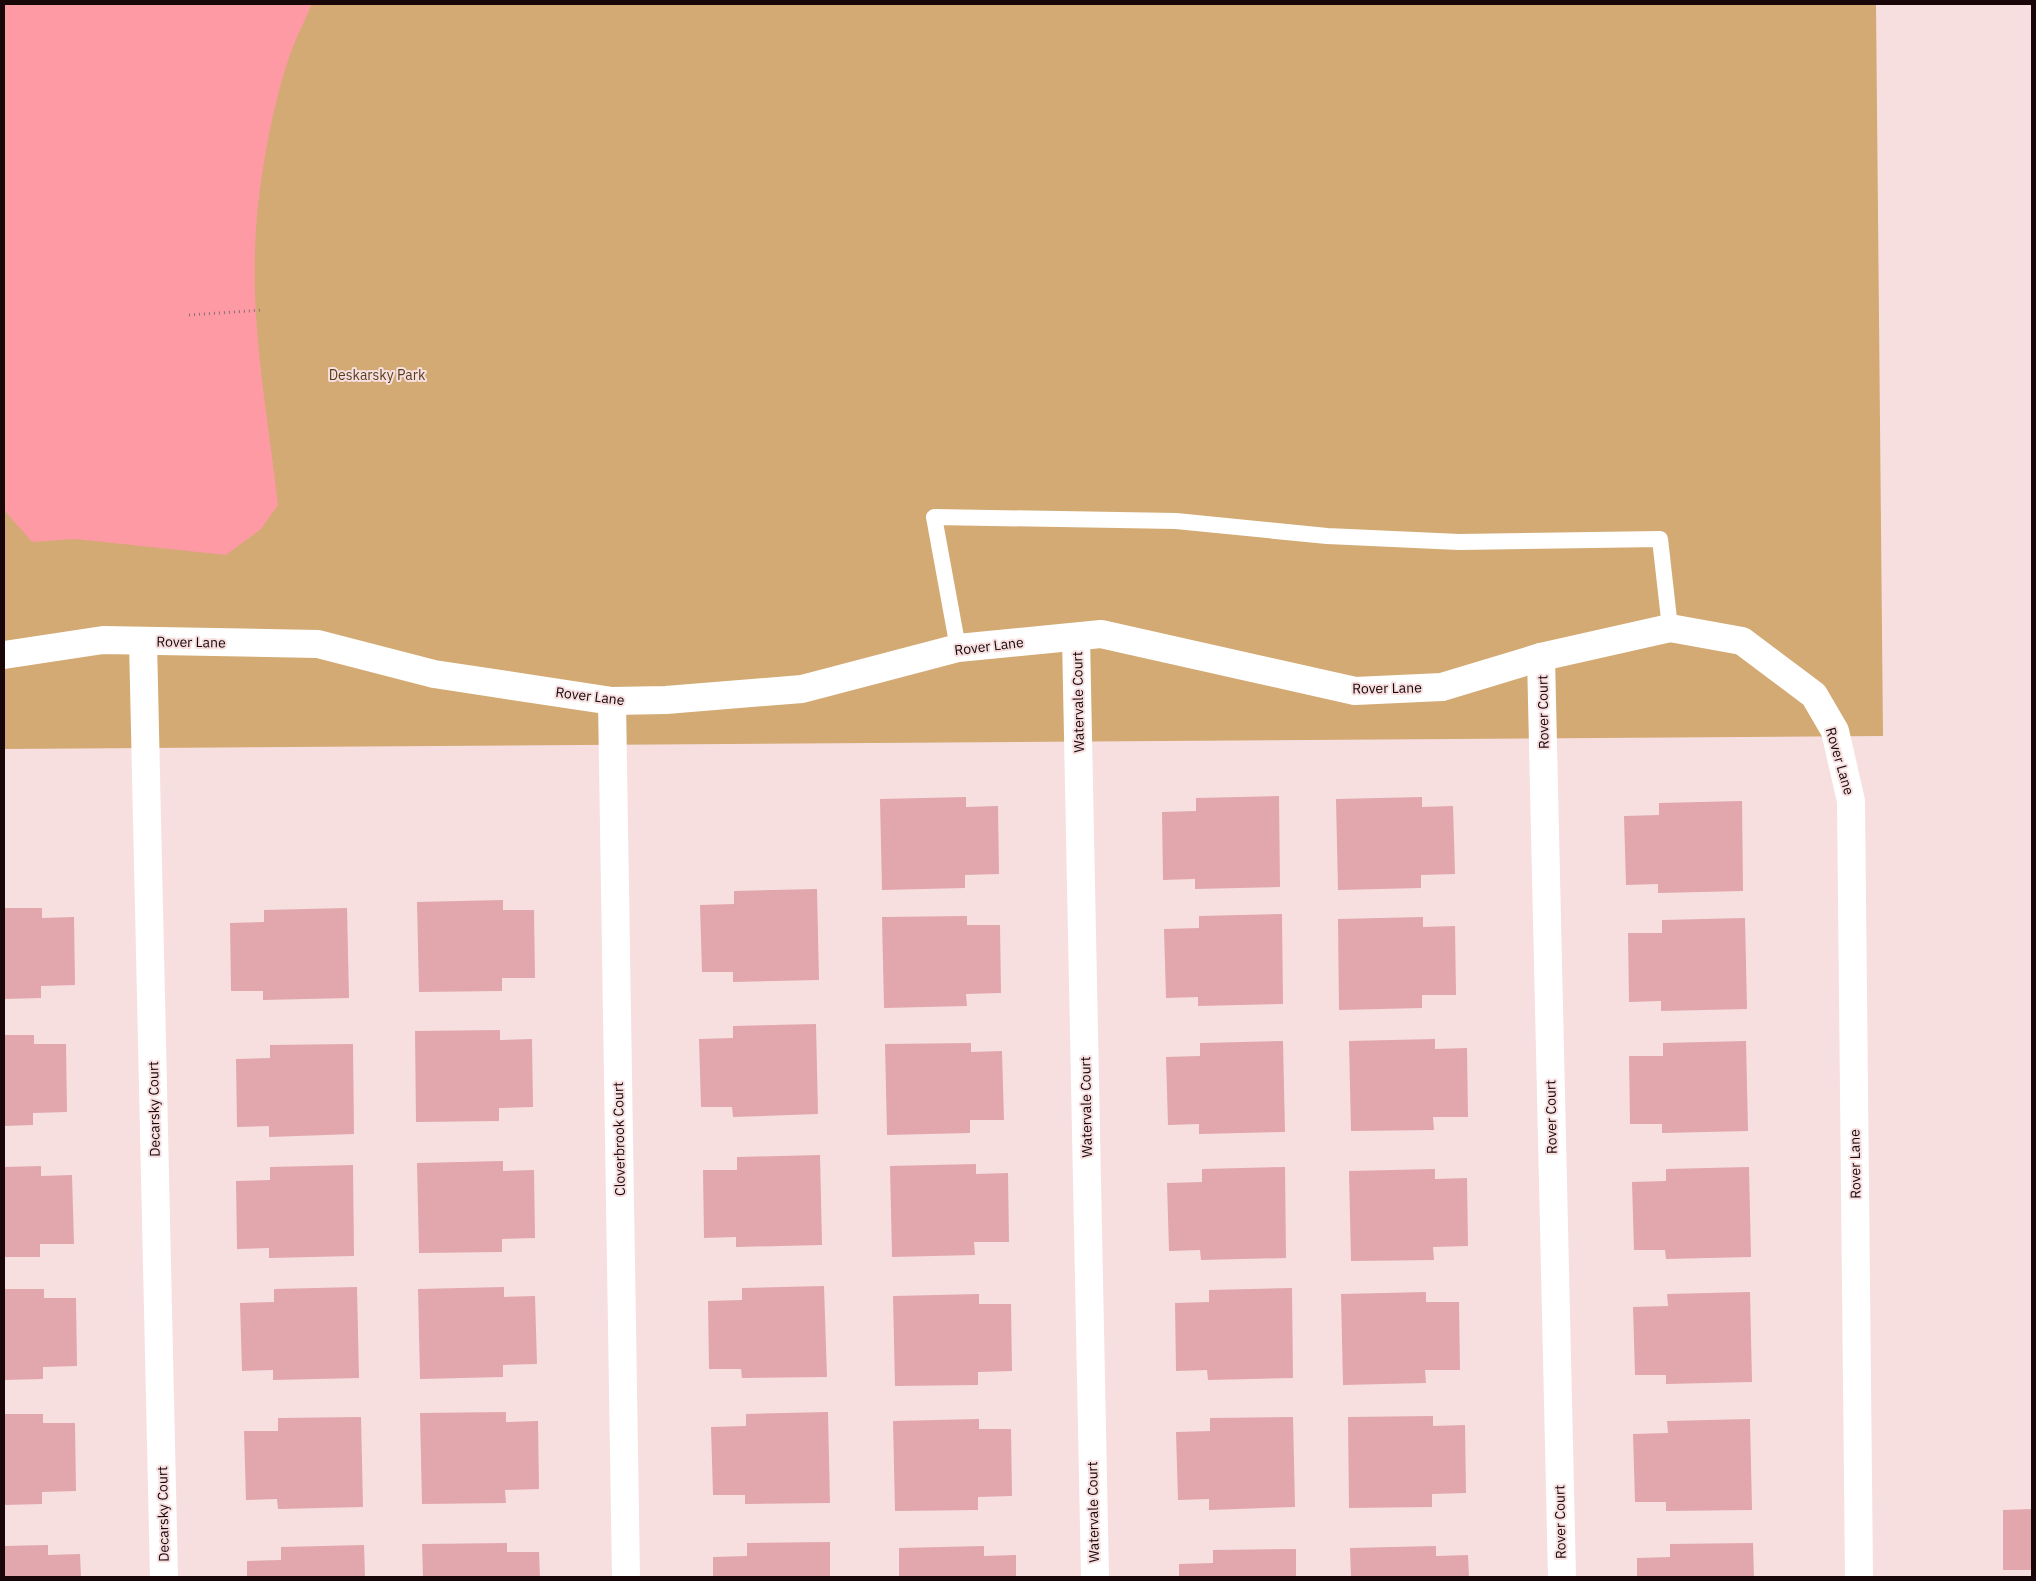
<svg xmlns="http://www.w3.org/2000/svg" width="2036" height="1581" font-family="'IBM Plex Sans',sans-serif">
  <rect width="100%" height="100%" fill="#f7dfe0"/>
  <path fill="#d3aa74" d="M4 4H1876L1883 736 4 749Z"/>
  <path fill="#fd9aa3" d="M4 4H312C305 20 297 36 291 52 271 108 256 194 255 253 252 336 269 423 278 505L261 529 226 555 75 539 32 542 4 510Z"/>
  <g fill="#e1a7ac">
    <path d="M1279 796 1280 887 1195 889V879L1163 880 1162 812 1196 811V798Z"/>
    <path d="M966 797V807L998 806 999 874 965 875V888L882 890 880 799Z"/>
    <path d="M1422 797V807L1453 806 1455 874 1421 875V888L1338 890 1336 799Z"/>
    <path d="M1742 801 1743 891 1658 893V884L1626 885 1624 816 1659 815V803Z"/>
    <path d="M817 889 819 980 733 982V972H702L700 905 734 904V891Z"/>
    <path d="M503 900V910H534L535 978H502V991L419 992 417 902Z"/>
    <path d="M4 908H42V918L74 917 75 985 41 986V998L4 999Z"/>
    <path d="M347 908 349 998 263 1000V991H231L230 923 264 922V910Z"/>
    <path d="M1282 914 1283 1004 1198 1006V997L1166 998 1164 929 1199 928V916Z"/>
    <path d="M967 916V925H1000L1001 993 966 994 967 1006 884 1008 882 917Z"/>
    <path d="M1423 917V927L1455 926 1456 995H1422V1008L1339 1010 1338 919Z"/>
    <path d="M1745 918 1747 1009 1661 1011V1001L1629 1002 1628 933H1662V920Z"/>
    <path d="M816 1024 818 1114 733 1117 732 1107H701L699 1039 733 1038V1026Z"/>
    <path d="M500 1030V1040L532 1039 533 1107 499 1108V1121L416 1122 415 1031Z"/>
    <path d="M4 1035H34V1044H66L67 1112 33 1113V1125L4 1126Z"/>
    <path d="M1435 1039V1049L1467 1048 1468 1117H1433L1434 1130 1351 1131 1349 1041Z"/>
    <path d="M1283 1041 1285 1132 1199 1134V1124L1168 1125 1166 1057 1200 1056V1043Z"/>
    <path d="M1746 1041 1748 1131 1662 1133V1124H1630L1629 1056H1663V1043Z"/>
    <path d="M971 1043V1052L1002 1051 1004 1120H970V1133L887 1135 885 1044Z"/>
    <path d="M353 1044 354 1134 269 1137V1126L237 1127 236 1059 270 1058V1045Z"/>
    <path d="M820 1155 822 1245 736 1247V1237L704 1238 703 1170H737V1157Z"/>
    <path d="M503 1161V1171L534 1170 535 1238 502 1239V1252L419 1253 417 1163Z"/>
    <path d="M976 1164V1174L1008 1173 1009 1242H974L975 1255 892 1257 890 1166Z"/>
    <path d="M353 1165 354 1256 269 1258V1248L237 1249 236 1181 270 1180V1167Z"/>
    <path d="M41 1166V1176L72 1175 74 1244H40V1257H4V1167Z"/>
    <path d="M1285 1167 1286 1258 1201 1260 1200 1250 1169 1251 1167 1183 1202 1182V1169Z"/>
    <path d="M1749 1167 1751 1257 1666 1259 1665 1250H1634L1632 1182 1666 1181V1169Z"/>
    <path d="M1435 1169V1179L1467 1178 1468 1246 1433 1247 1434 1260 1351 1261 1349 1171Z"/>
    <path d="M824 1286 827 1377 742 1378 741 1369H709L708 1301 742 1300V1288Z"/>
    <path d="M357 1287 359 1378 273 1380V1370L242 1371 240 1303 274 1302V1289Z"/>
    <path d="M504 1287V1297L535 1296 537 1364 503 1365V1377L420 1379 418 1289Z"/>
    <path d="M1292 1288 1293 1378 1208 1380 1207 1370 1176 1371 1175 1303 1209 1302V1290Z"/>
    <path d="M4 1289H44V1298H76L77 1366 43 1367V1379L4 1380Z"/>
    <path d="M1426 1292V1302H1459L1460 1370H1425L1426 1383 1343 1385 1341 1294Z"/>
    <path d="M1750 1292 1752 1382 1666 1384V1375H1635L1633 1307 1668 1306 1667 1294Z"/>
    <path d="M979 1294V1304H1011L1012 1371 978 1372V1385L895 1386 893 1296Z"/>
    <path d="M506 1412V1422L538 1421 539 1489 505 1490 506 1503 422 1504 420 1413Z"/>
    <path d="M828 1412 830 1503 745 1504V1495H713L711 1427 746 1426V1414Z"/>
    <path d="M4 1414H43V1423H75L76 1491 42 1492V1504L4 1505Z"/>
    <path d="M1433 1416V1426L1465 1425 1466 1493 1432 1494V1507L1349 1508 1348 1417Z"/>
    <path d="M361 1417 363 1507 278 1509 277 1499 246 1500 244 1431H278V1418Z"/>
    <path d="M1293 1417 1295 1507 1209 1510V1499L1178 1500 1176 1432 1210 1431V1418Z"/>
    <path d="M979 1419V1429H1011L1012 1496 978 1497V1510L895 1511 893 1421Z"/>
    <path d="M1750 1419 1752 1510 1666 1511V1502H1635L1633 1434 1668 1433 1667 1421Z"/>
    <path d="M2032 1509V1570H2003V1510Z"/>
    <path d="M830 1542V1577H713V1557L747 1556V1543Z"/>
    <path d="M507 1543V1552H539L540 1577H423L422 1544Z"/>
    <path d="M1753 1543 1754 1577H1637V1558L1670 1557V1544Z"/>
    <path d="M48 1545V1555L80 1554 81 1577H4V1546Z"/>
    <path d="M364 1545 365 1577H247V1561L281 1560V1547Z"/>
    <path d="M984 1546V1556L1016 1555V1577H899V1548Z"/>
    <path d="M1436 1546V1556L1468 1555 1469 1577H1351L1350 1548Z"/>
    <path d="M1296 1549V1577H1179V1564L1213 1563V1550Z"/>
  </g>
  <g fill="none" stroke-linecap="round" stroke-linejoin="round">
    <path stroke="#877274" stroke-width="3" stroke-dasharray="1 4" stroke-linecap="butt" d="M189 315 263 310"/>
    <path stroke="#fff" stroke-width="16" d="M958 648 934 517 1176 521 1327 536 1459 542 1660 539 1670 628"/>
    <g stroke="#fff" stroke-width="28">
      <path d="M1076 637 1095 1577"/>
      <path d="M143 641 164 1577"/>
      <path d="M4 655 103 640 318 644 434 674 612 701 666 700 802 689 958 648 1101 634 1355 691 1442 687 1541 657 1670 628 1742 641 1814 695 1835 731 1851 801 1859 1577"/>
      <path d="M1541 657 1562 1577"/>
      <path d="M612 701 626 1577"/>
    </g>
  </g>
  <g text-anchor="middle" stroke-width="4" stroke-linejoin="round" paint-order="stroke">
    <g font-size="14" fill="#563e1c" stroke="#f7dfe0">
      <text x="377" y="380">Deskarsky Park</text>
    </g>
    <g font-size="14" fill="#180608" stroke="#f7dfe0">
      <text transform="translate(191 642) rotate(1)" y="5">Rover Lane</text>
      <text transform="translate(989 646) rotate(-7)" y="5">Rover Lane</text>
      <text transform="translate(1387 688) rotate(-1)" y="5">Rover Lane</text>
      <text transform="translate(590 696) rotate(7)" y="5">Rover Lane</text>
      <text transform="translate(1078 702) rotate(-91)" y="5">Watervale Court</text>
      <text transform="translate(1543 712) rotate(-91)" y="5">Rover Court</text>
      <text transform="translate(1840 761) rotate(74)" y="5">Rover Lane</text>
      <text transform="translate(1086 1107) rotate(-91)" y="5">Watervale Court</text>
      <text transform="translate(154 1109) rotate(-91)" y="5">Decarsky Court</text>
      <text transform="translate(1551 1117) rotate(-91)" y="5">Rover Court</text>
      <text transform="translate(619 1139) rotate(-91)" y="5">Cloverbrook Court</text>
      <text transform="translate(1855 1164) rotate(-91)" y="5">Rover Lane</text>
      <text transform="translate(1093 1512) rotate(-91)" y="5">Watervale Court</text>
      <text transform="translate(163 1514) rotate(-91)" y="5">Decarsky Court</text>
      <text transform="translate(1560 1522) rotate(-91)" y="5">Rover Court</text>
    </g>
  </g>
  <rect width="2036" height="1581" fill="none" stroke="#180608" stroke-width="10"/>
</svg>
